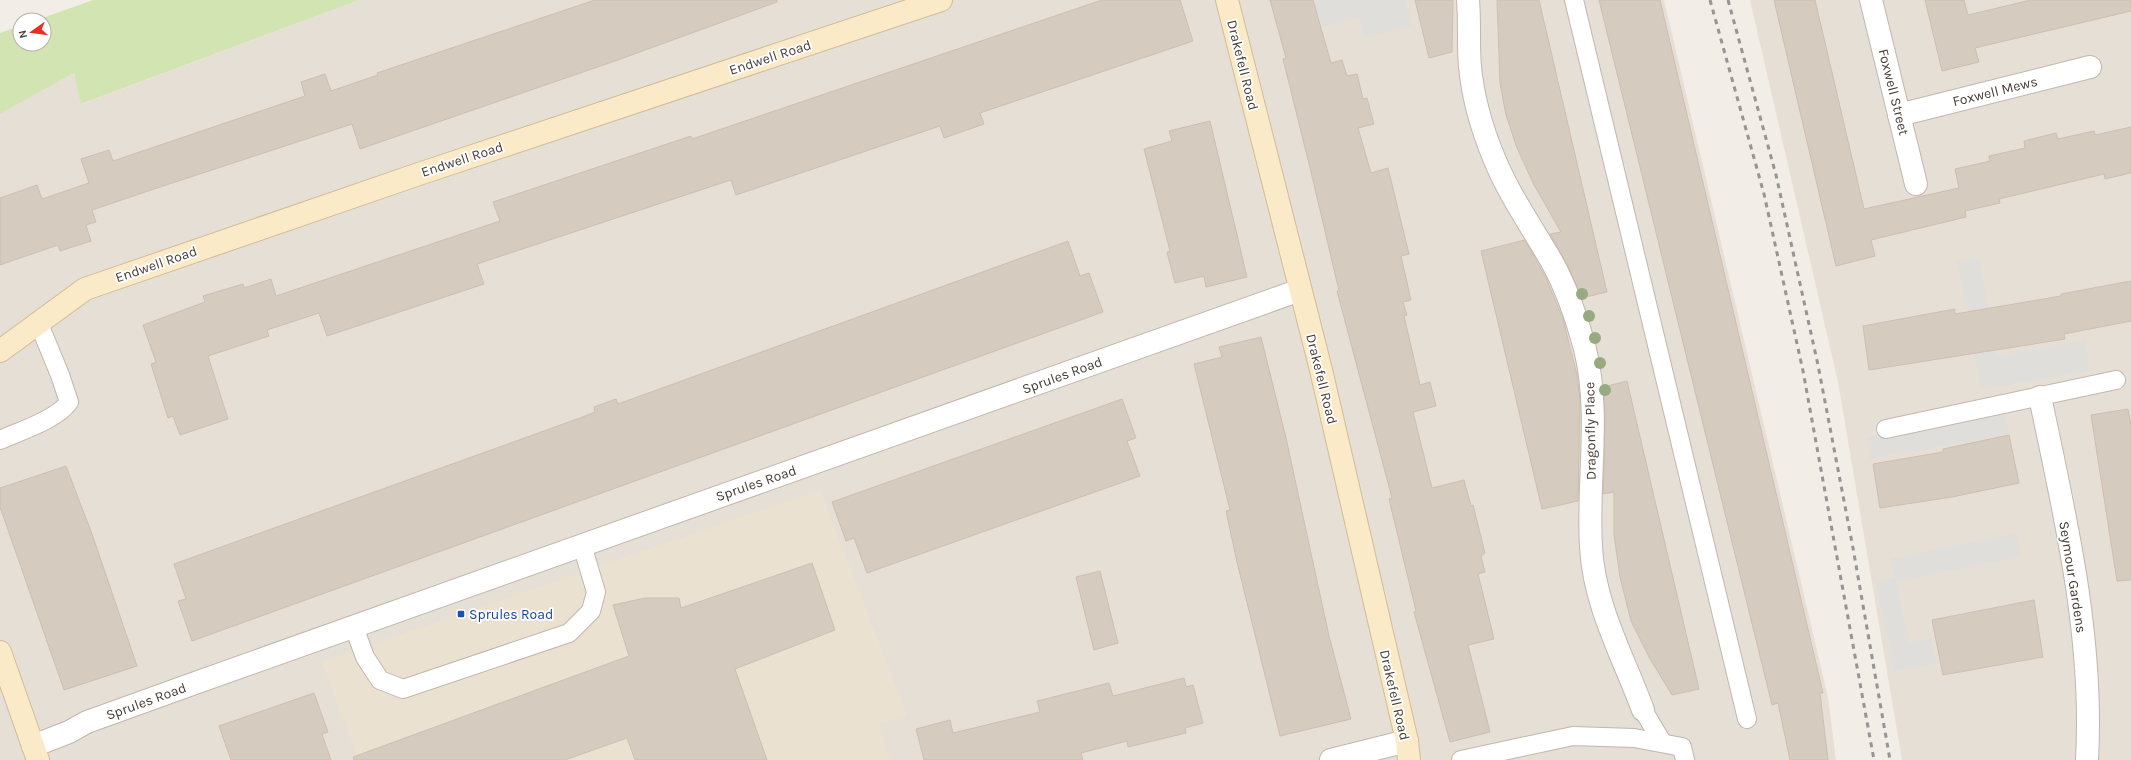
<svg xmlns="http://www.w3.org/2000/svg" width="2131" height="760" font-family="Karla,sans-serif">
  <rect width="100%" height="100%" fill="#f2ede6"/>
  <g fill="#e6dfd5">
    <path d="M359 0H1664L1828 697 1836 760H0V114L74 73 82 104Z"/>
    <path d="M1750 0H2131V760H1902L1838 382Z"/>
  </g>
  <path fill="#ebe1d1" d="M820 490 907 715 879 725 891 760H358L322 662Z"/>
  <path fill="#d2e4b1" d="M93 0H359L81 104 74 73 0 114V33L20 26V44H44V20H37Z"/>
  <g fill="#e0dedb">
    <path d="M1313 0H1406L1412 25 1365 38 1359 17 1321 27Z"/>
    <path d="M1979 258 1997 357 2086 339 2089 371 1981 389 1957 261Z"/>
    <path d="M2005 414 2010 434 1870 459 1867 438Z"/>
    <path d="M2016 533 2020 556 1896 582 1909 643 1931 638 1937 663 1895 672 1876 583 1895 578 1891 559Z"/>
  </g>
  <g fill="#d6cbbf" stroke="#cdbfb0">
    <path d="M595 0H777V2L615 61 360 149 352 124 154 189 92 210 96 222 86 225 91 241 60 251 58 245 0 265V198L37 185 42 199 89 183 81 159 109 150 113 161 305 96 301 82 325 74 331 91 378 75 377 73Z"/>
    <path d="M1102 0H1180L1193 41 980 113 984 124 944 138 940 126 736 195 731 180 477 264 484 284 327 336 319 313 267 330 269 336 208 356 228 419 180 435 173 416 168 418 151 364 156 362 143 325 205 302 203 296 243 284 244 288 271 279 276 296 500 221 493 202 691 136 692 139Z"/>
    <path d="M1270 0H1313L1331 63 1342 60 1347 76 1357 74 1363 99 1367 98 1374 124 1358 128 1371 173 1388 168 1409 254 1401 256 1411 300 1403 302 1407 315 1404 316 1420 385 1430 382 1436 406 1413 412 1432 488 1464 480 1471 506 1473 505 1485 553 1481 556 1485 572 1478 574 1494 639 1468 645 1490 732 1450 742 1414 612 1416 611 1389 499 1392 498 1337 291H1339L1312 176 1283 59 1286 58Z"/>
    <path d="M1415 0H1453L1452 52 1429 58Z"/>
    <path d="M1497 0H1539L1607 292 1582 298 1568 266 1550 234 1561 232 1534 185 1517 148 1506 115 1500 83Z"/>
    <path d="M1599 0H1660L1823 693H1820L1828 760H1790L1778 703 1772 705Z"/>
    <path d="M1774 0H1815L1864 209 1959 188 1955 169 1990 161 1989 156 2025 148 2024 141 2056 133 2058 139 2094 131 2095 135 2131 127V173L2105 179 2104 174 1999 199 2000 203 1965 211 1966 217 1871 240 1875 256 1836 266Z"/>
    <path d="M1925 0H1964L1968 15 2031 0H2131V11L1975 48 1979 62 1942 71Z"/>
    <path d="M1210 121 1247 277 1206 287 1204 276 1175 283 1167 252 1170 251 1144 149 1172 141 1169 131Z"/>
    <path d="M1525 240 1546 278 1563 319 1577 375 1580 399 1578 501 1542 509 1481 251Z"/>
    <path d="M1068 241 1080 276 1089 273 1103 312 192 641 178 601 186 599 174 564 580 418 595 412 594 407 616 399 618 404Z"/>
    <path d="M2131 281V321L2064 334 2065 339 1869 370 1863 326 1955 309V314L2061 296V294Z"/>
    <path d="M1261 337 1286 438 1329 636 1351 719 1280 736 1237 562 1226 511 1230 510 1194 364 1222 357 1219 347Z"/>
    <path d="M1627 381 1699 689 1672 695 1650 659 1631 621 1620 577 1614 535V492L1603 494 1605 423 1604 387Z"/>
    <path d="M1122 399 1136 438 1127 441 1140 476 867 573 854 538 846 541 832 502Z"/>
    <path d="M2128 409 2131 425V580L2117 581 2091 415Z"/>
    <path d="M2009 435 2019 483 1952 497 1880 508 1873 464 1943 452V449Z"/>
    <path d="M66 466 92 534 137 666 64 690 0 507V488Z"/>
    <path d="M812 563 835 630 735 669 767 760H635L627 738 565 760H354L353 757 629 656 613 605 645 598H679L681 608Z"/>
    <path d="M1100 571 1118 643 1094 650 1076 577Z"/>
    <path d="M2034 600 2043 657 1943 675 1932 620Z"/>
    <path d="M1184 678 1186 687 1193 685 1203 723 1185 728 1186 733 1128 747 1127 741 1081 753 1083 760H924L916 729 950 720 953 733 1040 712 1037 701 1109 683 1113 696Z"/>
    <path d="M314 693 328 732 322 734 331 760H231L219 726Z"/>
  </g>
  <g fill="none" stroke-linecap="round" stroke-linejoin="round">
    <g stroke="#c0b7ad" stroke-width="20">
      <g id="lane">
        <path d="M1574 0 1747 719"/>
        <path d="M1886 429 2116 380"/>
        <path d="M0 440C20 431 56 420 69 402L60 375 39 324"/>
        <path d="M354 627 365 657 380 680 403 689 569 633 591 611 596 592 582 545"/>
        <path d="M1643 710 1662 742"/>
        <path d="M1461 760 1573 736 1634 738 1682 747 1685 760"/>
      </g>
    </g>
    <g stroke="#c0b7ad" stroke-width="24">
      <g id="street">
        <path d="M1468 0C1470 22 1468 45 1470 67 1473 98 1482 129 1494 158 1509 195 1532 227 1552 262 1567 289 1577 319 1585 349 1601 414 1587 481 1591 547 1594 605 1623 656 1643 710"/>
        <path d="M1871 0 1916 184"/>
        <path d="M1899 115 2090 67"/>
        <path d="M2040 397C2065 515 2094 638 2087 760"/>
        <path d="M33 746 69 732 87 722 198 682 1300 290"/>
        <path d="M1331 760 1407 741"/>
      </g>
    </g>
    <g stroke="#d0bc98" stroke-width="24">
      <g id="secondary">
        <path d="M1227 0 1321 370 1407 741 1409 760"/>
        <path d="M0 351 85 289 413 176 941 0"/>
        <path d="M0 652 38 760"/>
      </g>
    </g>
    <use href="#lane" stroke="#fff" stroke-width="18"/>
    <use href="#street" stroke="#fff" stroke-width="22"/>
    <use href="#secondary" stroke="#fbeac7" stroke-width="22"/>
    <g stroke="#959595" stroke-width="3" stroke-dasharray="5 5" stroke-linecap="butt">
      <path d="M1710 0 1764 194 1803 371 1874 760"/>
      <path d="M1728 0 1776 175 1818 365 1853 548 1890 760"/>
    </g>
  </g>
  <g fill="#98aa80">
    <circle cx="1582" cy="294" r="6"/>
    <circle cx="1589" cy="316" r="6"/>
    <circle cx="1595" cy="338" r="6"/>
    <circle cx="1600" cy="363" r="6"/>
    <circle cx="1605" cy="390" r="6"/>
  </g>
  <rect fill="#1a4fb4" stroke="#fff" stroke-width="1.5" x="457" y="610" width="8" height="8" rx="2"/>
  <g text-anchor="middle" stroke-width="3.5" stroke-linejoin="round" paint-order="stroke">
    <g font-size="14" fill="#453d36" stroke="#fff">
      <text transform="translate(770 57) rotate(-18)" y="5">Endwell Road</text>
      <text transform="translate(1243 65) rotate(76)" y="5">Drakefell Road</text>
      <text transform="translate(1995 91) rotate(-14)" y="5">Foxwell Mews</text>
      <text transform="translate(1894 92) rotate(76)" y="5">Foxwell Street</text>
      <text transform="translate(462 159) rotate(-18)" y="5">Endwell Road</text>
      <text transform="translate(156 264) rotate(-19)" y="5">Endwell Road</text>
      <text transform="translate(1062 375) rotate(-20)" y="5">Sprules Road</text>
      <text transform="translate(1322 379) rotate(76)" y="5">Drakefell Road</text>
      <text transform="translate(1590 431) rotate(-91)" y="5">Dragonfly Place</text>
      <text transform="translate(756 483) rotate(-19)" y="5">Sprules Road</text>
      <text transform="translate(2073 577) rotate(81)" y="5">Seymour Gardens</text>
      <text transform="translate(1395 695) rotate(77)" y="5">Drakefell Road</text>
      <text transform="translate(146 701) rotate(-20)" y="5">Sprules Road</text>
    </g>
    <g font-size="14" fill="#164399" stroke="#fff" text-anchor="start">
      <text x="469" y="619">Sprules Road</text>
    </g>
  </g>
  <g transform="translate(32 32) rotate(256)"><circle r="19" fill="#ffffff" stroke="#b5b1af"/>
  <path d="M0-3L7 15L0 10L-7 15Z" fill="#ed2d22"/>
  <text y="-6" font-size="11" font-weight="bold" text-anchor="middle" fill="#453d36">N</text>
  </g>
</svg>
